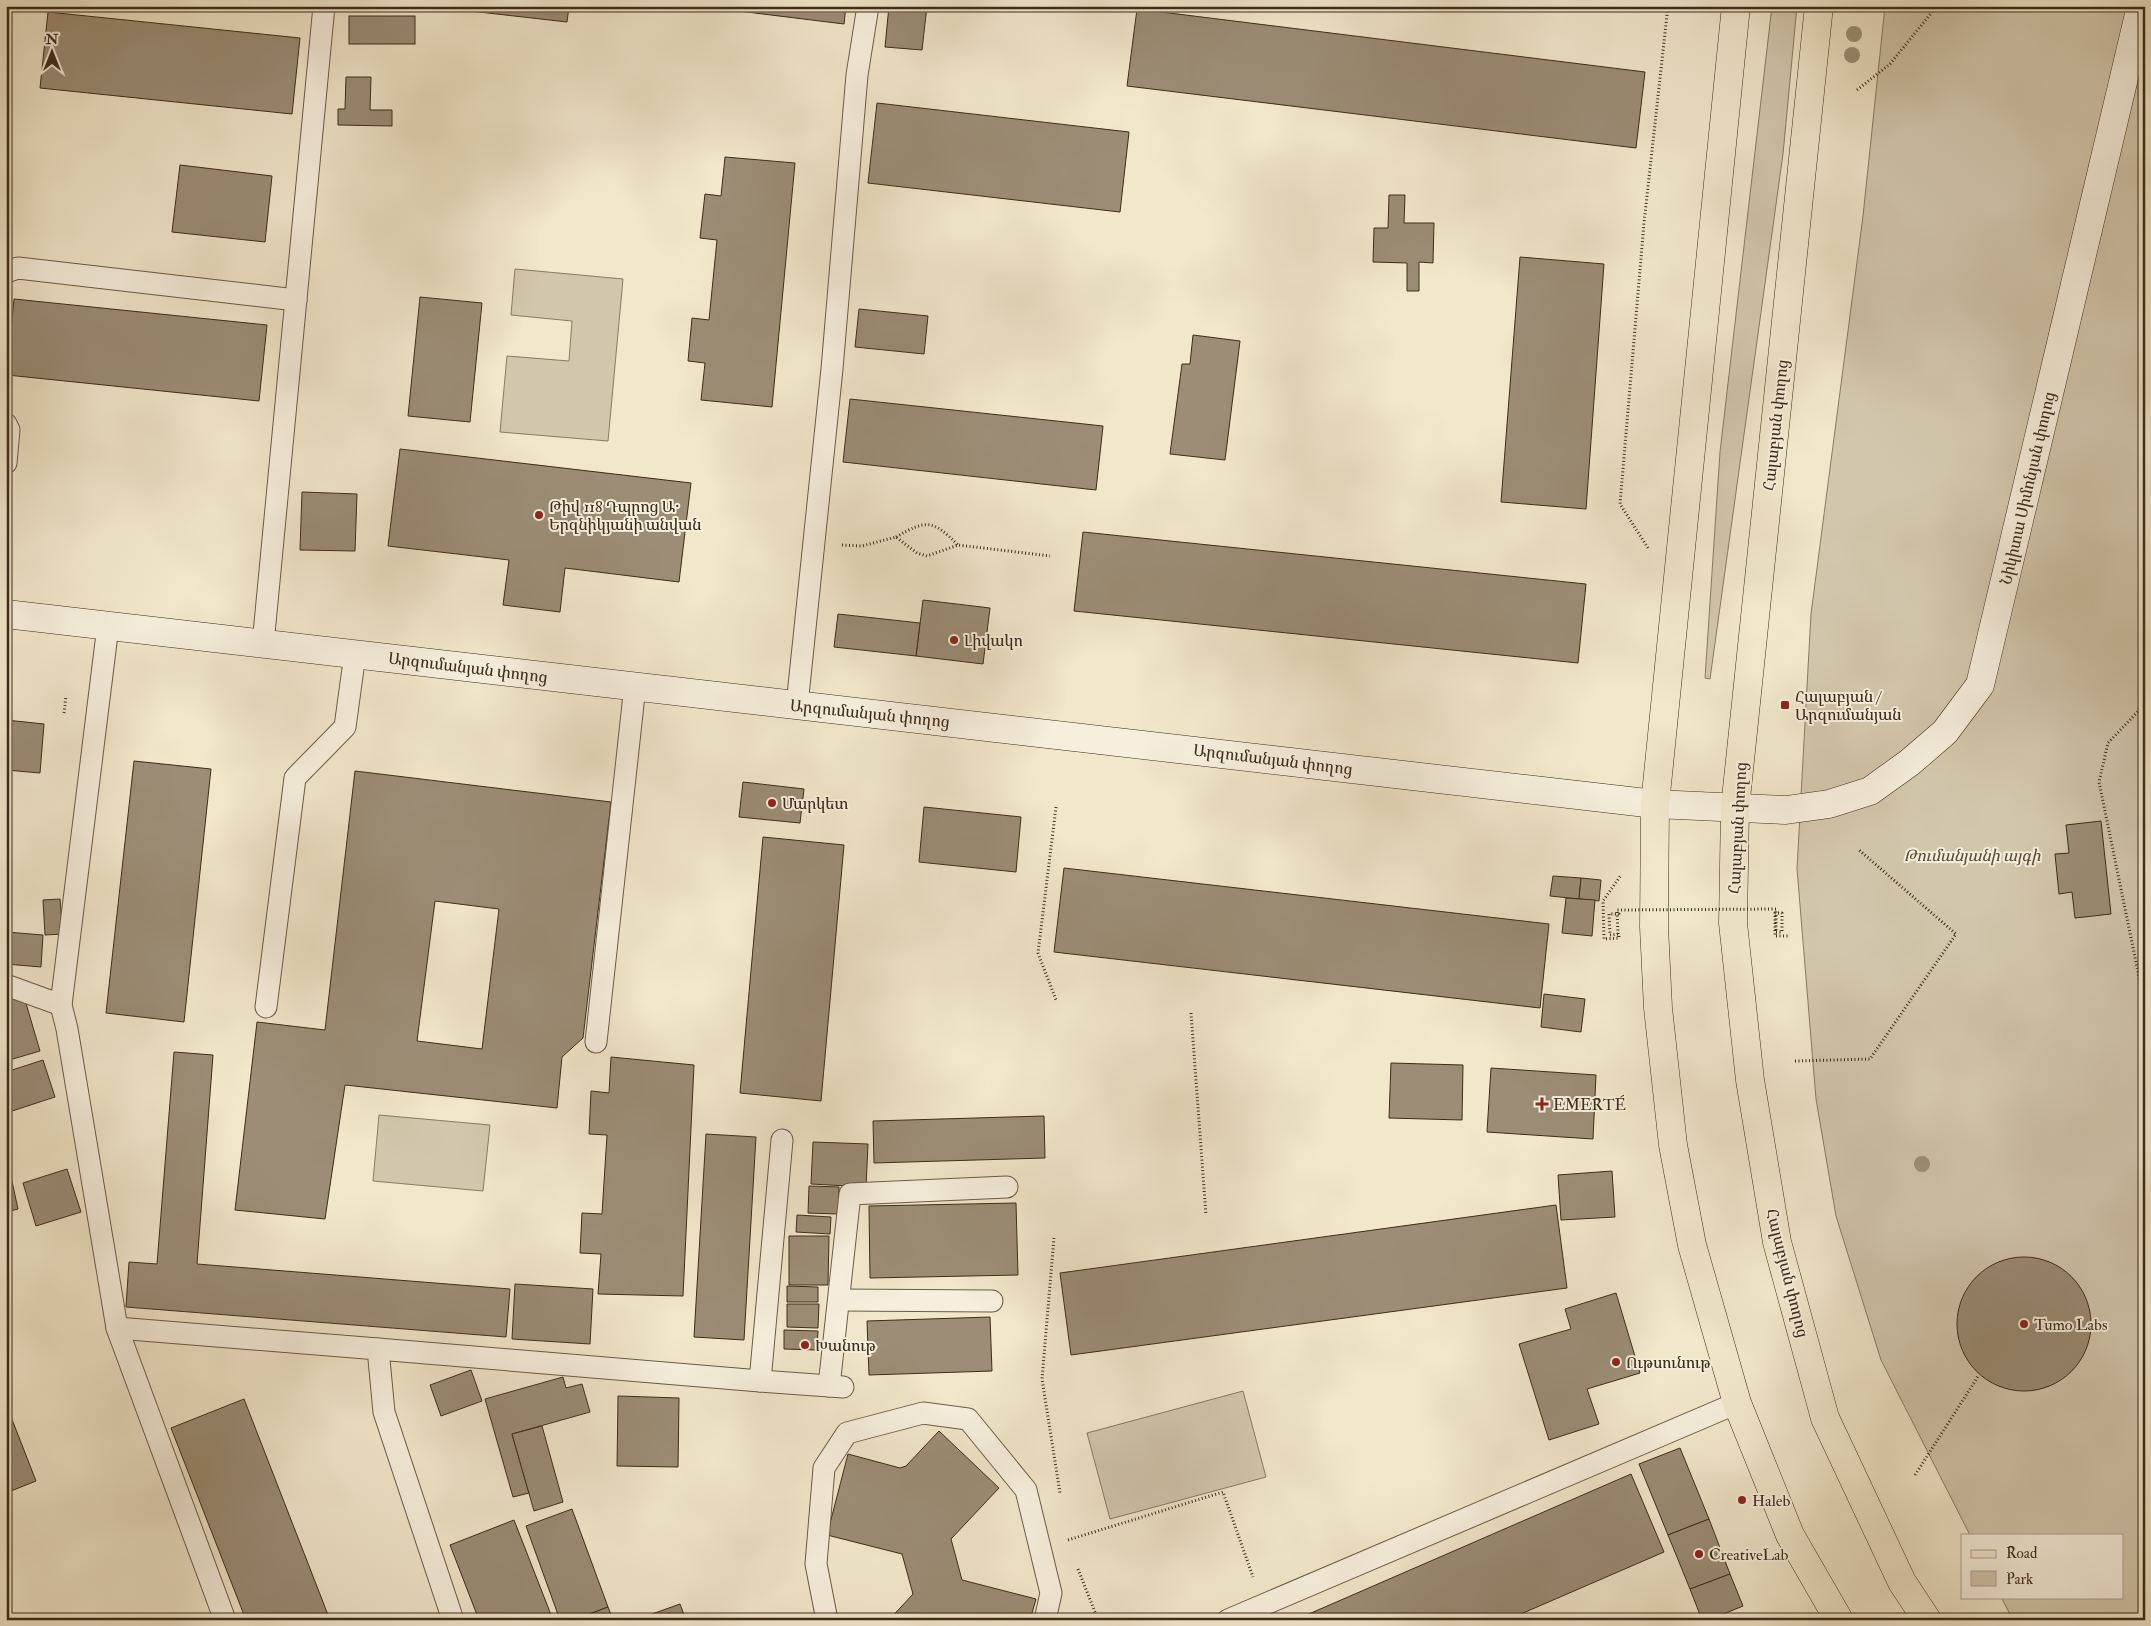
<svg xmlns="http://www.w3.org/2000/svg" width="2151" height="1626" font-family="'IM FELL Double Pica','Noto Serif Armenian',serif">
  <rect width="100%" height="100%" fill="#f1e7cb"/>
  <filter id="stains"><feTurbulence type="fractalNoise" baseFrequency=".004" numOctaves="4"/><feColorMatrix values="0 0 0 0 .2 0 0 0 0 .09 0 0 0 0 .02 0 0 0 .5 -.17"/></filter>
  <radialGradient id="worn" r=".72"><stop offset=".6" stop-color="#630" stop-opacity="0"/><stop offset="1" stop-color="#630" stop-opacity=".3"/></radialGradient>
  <g fill="#d2c7ad" stroke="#887a63">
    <path d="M1772 6H1797L1783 154 1710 679 1705 678 1720 452Z"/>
    <path d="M1885 6H2145V1620H2013L2001 1597H2122V1535H1970L1881 1360 1836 1216 1816 1099 1797 869 1811 614 1863 216Z"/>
    <path d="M515 269 623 279 608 441 500 432 507 356 569 361 572 321 511 315Z"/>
    <path d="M379 1115 490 1125 483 1191 373 1181Z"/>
    <path d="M1243 1391 1266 1477 1110 1519 1087 1433Z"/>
  </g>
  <g fill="#9b8d76" stroke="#3d2c19" fill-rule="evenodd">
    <path d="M426 6H569L567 22Z"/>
    <path d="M698 6H846L844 24Z"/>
    <path d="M889 6H927L922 50 885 47Z"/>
    <path d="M1137 9 1645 72 1636 148 1127 86Z"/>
    <path d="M48 12 300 38 292 114 40 88Z"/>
    <rect x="349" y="16" width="66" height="28"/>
    <path d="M346 77H371L370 110H392V126L338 125V109H345Z"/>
    <path d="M877 103 1129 132 1120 212 868 183Z"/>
    <path d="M725 157 795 163 772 407 701 400 705 363 688 361 692 318 709 320 717 240 700 238 705 194 721 196Z"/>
    <path d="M180 165 272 176 265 242 172 232Z"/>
    <path d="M1389 195H1405L1404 223H1434L1433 263 1419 262V291H1407V263L1373 262 1374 228H1388Z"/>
    <path d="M1520 257 1604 264 1586 509 1501 502Z"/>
    <path d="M420 297 482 303 470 422 408 416Z"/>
    <path d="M14 299 267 325 259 401 7 375Z"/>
    <path d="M859 309 928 316 924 354 855 347Z"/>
    <path d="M1193 335 1240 341 1225 460 1170 454 1182 364H1190Z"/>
    <path d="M850 399 1103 426 1096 490 843 462Z"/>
    <path d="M400 449 691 483 679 582 565 568 560 612 503 605 509 560 388 546Z"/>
    <path d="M302 492 357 494 355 551 300 550Z"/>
    <path d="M1083 532 1586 584 1578 663 1074 611Z"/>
    <path d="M923 600 990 608 983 664 916 656Z"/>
    <path d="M838 614 920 623 916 656 834 647Z"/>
    <path d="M6 720 44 724 40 773 6 770Z"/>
    <path d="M134 761 211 769 184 1022 106 1013Z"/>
    <path d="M355 771 611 802 583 1038 562 1057 557 1108 345 1085 325 1219 235 1210 257 1022 325 1030ZM435 901 499 909 482 1049 417 1041Z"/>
    <path d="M743 782 804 789 800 823 739 817Z"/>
    <path d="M924 807 1021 817 1016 872 919 862Z"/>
    <path d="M2101 821 2111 914 2075 918 2072 892 2059 894 2055 854 2069 853 2066 825Z"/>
    <path d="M763 837 844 845 821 1101 740 1093Z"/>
    <path d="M1064 868 1549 924 1540 1008 1054 952Z"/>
    <path d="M1553 876 1581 878 1579 899 1550 896Z"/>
    <path d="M1581 878 1601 880 1599 901 1579 899Z"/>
    <path d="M1566 898 1595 900 1592 936 1562 933Z"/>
    <path d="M60 899 63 934 45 935 43 900Z"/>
    <path d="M6 932 43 935 41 967 6 964Z"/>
    <path d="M1544 994 1585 999 1581 1032 1541 1027Z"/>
    <path d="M6 996 25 1000 40 1051 6 1061Z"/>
    <path d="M174 1052 213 1055 197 1264 510 1289 506 1337 126 1307 129 1262 157 1264Z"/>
    <path d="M611 1057 694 1065 683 1296 598 1294 601 1254 580 1253 582 1213 602 1214 607 1135 589 1134 591 1091 609 1093Z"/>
    <path d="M43 1060 55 1097 6 1113V1072Z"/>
    <path d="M1391 1063 1463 1065 1462 1120 1389 1118Z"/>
    <path d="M1491 1068 1596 1075 1593 1139 1487 1132Z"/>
    <path d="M1044 1116 1045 1158 874 1163 873 1121Z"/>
    <path d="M706 1134 756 1137 744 1340 694 1337Z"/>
    <path d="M813 1142 868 1144 866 1187 811 1184Z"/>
    <path d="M6 1153 18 1209 6 1212Z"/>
    <path d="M67 1169 81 1212 36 1226 23 1183Z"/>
    <path d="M1612 1171 1615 1217 1561 1220 1558 1175Z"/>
    <path d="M809 1186 839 1187 838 1214 808 1213Z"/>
    <path d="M1016 1203 1018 1275 870 1278 869 1206Z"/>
    <path d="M1556 1205 1567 1288 1071 1355 1060 1273Z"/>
    <path d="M797 1215 831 1217 830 1234 796 1232Z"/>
    <path d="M789 1236H829L828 1285H789Z"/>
    <circle cx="2024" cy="1324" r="67"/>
    <path d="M515 1284 593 1289 590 1344 512 1339Z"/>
    <path d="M787 1286 818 1287V1302H787Z"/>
    <path d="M1616 1293 1640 1373 1587 1389 1599 1424 1549 1440 1519 1344 1571 1329 1565 1309Z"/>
    <path d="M787 1304H819L818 1328 787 1327Z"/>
    <path d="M990 1317 992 1371 869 1375 867 1321Z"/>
    <path d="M784 1330 818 1331 817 1350 784 1349Z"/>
    <path d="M471 1370 482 1401 441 1416 430 1385Z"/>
    <path d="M563 1377 566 1388 582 1384 590 1412 512 1434 529 1493 513 1497 485 1399Z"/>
    <path d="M618 1396 679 1398 678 1467 617 1466Z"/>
    <path d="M244 1399 330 1620H246L171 1428Z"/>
    <path d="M6 1404 36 1481 6 1493Z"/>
    <path d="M542 1426 563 1502 534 1511 512 1434Z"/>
    <path d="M939 1431 999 1488 951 1539 962 1580 1036 1599 1030 1620H889L913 1594 902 1554 827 1535 848 1454 900 1468 906 1466Z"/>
    <path d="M1680 1448 1709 1519 1668 1535 1639 1464Z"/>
    <path d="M1631 1474 1664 1552 1507 1620H1295Z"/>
    <path d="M572 1509 608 1607 574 1620H560L526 1526Z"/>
    <path d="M1709 1519 1730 1574 1690 1589 1668 1535Z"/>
    <path d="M514 1520 553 1620H479L450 1545Z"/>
    <path d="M1730 1574 1743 1606 1709 1620H1702L1690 1589Z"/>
    <path d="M680 1604 686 1620H654L652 1614Z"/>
    <path d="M608 1607 613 1620H574Z"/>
    <path d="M752 1617 788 1618V1620H752Z"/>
  </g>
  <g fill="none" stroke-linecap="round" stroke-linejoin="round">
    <g stroke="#6a5b46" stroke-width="23">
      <g id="lane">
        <path d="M6 272 18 268 296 300"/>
        <path d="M6 424 9 430 6 463"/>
        <path d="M108 626 61 1005 67 1029 117 1328 378 1349 384 1412 453 1620"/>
        <path d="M263 644 324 6"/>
        <path d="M797 705 832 369 857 75 868 6"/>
        <path d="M6 985 61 1005"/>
        <path d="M266 1007 295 778 345 727 355 654"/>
        <path d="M596 1042 635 686"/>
        <path d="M840 1300 992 1301"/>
        <path d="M117 1328 225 1620"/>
        <path d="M378 1349 760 1381 782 1140"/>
        <path d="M760 1381 843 1387"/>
        <path d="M829 1386 850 1194 1007 1187"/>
        <path d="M827 1620 816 1564 824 1468 847 1433 923 1413 968 1419 1026 1490 1051 1593 1045 1620"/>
        <path d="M1228 1620 1737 1403"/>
      </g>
    </g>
    <g stroke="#3d2c19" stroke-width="29">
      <path id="secondary" d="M6 614 1655 804 1786 810 1829 804 1870 791 1909 763 1945 732 1980 685 2141 6"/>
    </g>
    <g stroke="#3d2c19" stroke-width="29">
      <g id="primary">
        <path d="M1736 6 1655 804 1654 927 1658 1008 1673 1145 1692 1245 1737 1403 1790 1535 1839 1620"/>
        <path d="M1819 6 1735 808 1733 923 1750 1080 1777 1242 1825 1418 1902 1582 1927 1620"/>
      </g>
    </g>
    <g stroke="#3d2c19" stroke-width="3" stroke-dasharray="1 2.5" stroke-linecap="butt">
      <path d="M1857 90 1890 64 1937 6"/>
      <path d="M896 537C927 519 933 520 958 545"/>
      <path d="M842 545 862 546 896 537 917 553 927 556 958 545 1050 556"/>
      <path d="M1648 548 1620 504 1644 223 1668 6"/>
      <path d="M2145 704 2108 743 2099 782 2145 1006"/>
      <path d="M64 713 66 696"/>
      <path d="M1056 807 1038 953 1056 1000"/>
      <path d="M1776 932H1782V913H1775V936H1790"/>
      <path d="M1618 934 1610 935 1609 914H1619V917"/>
      <path d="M1619 936V938L1604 939 1603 901 1621 875"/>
      <path d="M1191 1013 1206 1215"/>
      <path d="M1795 1061 1870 1059 1956 934 1859 850"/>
      <path d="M1054 1238 1042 1379 1060 1493"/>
      <path d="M1915 1475 1979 1375"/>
      <path d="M1068 1540 1223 1492 1253 1577"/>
      <path d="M1078 1569 1098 1620"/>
    </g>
    <use href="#lane" stroke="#f6efdd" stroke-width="21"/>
    <use href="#secondary" stroke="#f6efdd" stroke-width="28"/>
    <use href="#primary" stroke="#f1e7cb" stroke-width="28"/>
    <path stroke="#3d2c19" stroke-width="3" stroke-dasharray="1 2.5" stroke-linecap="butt" d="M1618 934 1617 910 1776 909V932"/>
  </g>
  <g fill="#9e917a">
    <circle cx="1854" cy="34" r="8"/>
    <circle cx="1852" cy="55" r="8"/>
    <circle cx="1922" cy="1164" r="8"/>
  </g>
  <g fill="#8f2418" stroke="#f6efdd" stroke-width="2">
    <circle cx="539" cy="515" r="5"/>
    <circle cx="954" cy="640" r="5"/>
    <rect x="1780" y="700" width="10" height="10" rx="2.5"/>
    <circle cx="772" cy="803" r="5"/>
    <path d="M1539.5 1096.5h5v5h5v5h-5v5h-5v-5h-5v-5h5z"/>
    <circle cx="2024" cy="1324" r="5"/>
    <circle cx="805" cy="1345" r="5"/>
    <circle cx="1616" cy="1362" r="5"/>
    <circle cx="1742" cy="1500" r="5"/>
    <circle cx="1699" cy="1554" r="5"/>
  </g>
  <g text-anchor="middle" stroke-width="4" stroke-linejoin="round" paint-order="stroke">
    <g font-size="16" fill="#3d2c19" stroke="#f6efdd">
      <text transform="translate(1775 425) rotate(-84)" y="6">Հալաբյան փողոց</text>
      <text transform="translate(2027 488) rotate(-77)" y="6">Նիկիտա Սիմոնյան փողոց</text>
      <text transform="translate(468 667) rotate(7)" y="6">Արզումանյան փողոց</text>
      <text transform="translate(870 713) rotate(6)" y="6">Արզումանյան փողոց</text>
      <text transform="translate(1273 759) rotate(7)" y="6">Արզումանյան փողոց</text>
      <text transform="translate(1737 828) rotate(-87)" y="6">Հալաբյան փողոց</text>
      <text transform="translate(1788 1273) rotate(76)" y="6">Հալաբյան փողոց</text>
    </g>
    <g font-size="16" fill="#3d2c19" stroke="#f6efdd" text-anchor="start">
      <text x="549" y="512">Թիվ 118 Դպրոց Ա․<tspan x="549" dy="18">Երզնիկյանի անվան</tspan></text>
      <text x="964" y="646">Լիվակո</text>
      <text x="1795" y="702">Հալաբյան /<tspan x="1795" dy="18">Արզումանյան</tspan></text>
      <text x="782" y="809">Մարկետ</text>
      <text x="1553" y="1110">EMERTÉ</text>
      <text x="2034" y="1330">Tumo Labs</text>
      <text x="815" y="1351">Խանութ</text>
      <text x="1626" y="1368">Ութսունութ</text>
      <text x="1752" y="1506">Haleb</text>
      <text x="1709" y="1560">CreativeLab</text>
    </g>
    <g font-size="16" font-style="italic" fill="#5b4b37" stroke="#f6efdd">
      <text x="1972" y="861">Թումանյանի այգի</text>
    </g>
  </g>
  <rect width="2151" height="1626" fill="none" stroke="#f1e7cb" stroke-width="25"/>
  <rect x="8" y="8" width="2136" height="1611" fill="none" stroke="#3d2c19" stroke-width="2.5"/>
  <rect x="12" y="12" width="2126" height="1601" fill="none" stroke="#3d2c19"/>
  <rect x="1961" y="1534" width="162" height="65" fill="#f6efdd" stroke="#aca18f"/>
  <rect x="1971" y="1550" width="25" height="8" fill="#f1e7cb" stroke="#aca18f"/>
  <text x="2006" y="1558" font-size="15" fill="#3d2c19">Road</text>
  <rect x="1971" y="1571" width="25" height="15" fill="#d2c7ad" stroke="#aca18f"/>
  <text x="2006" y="1584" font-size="15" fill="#3d2c19">Park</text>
  <g transform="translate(52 52)" stroke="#f6efdd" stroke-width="4" paint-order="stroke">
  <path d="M0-4L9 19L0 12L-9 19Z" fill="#3d2c19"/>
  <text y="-8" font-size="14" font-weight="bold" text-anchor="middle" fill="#3d2c19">N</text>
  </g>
  <rect width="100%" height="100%" filter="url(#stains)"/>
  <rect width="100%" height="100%" fill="url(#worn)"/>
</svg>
